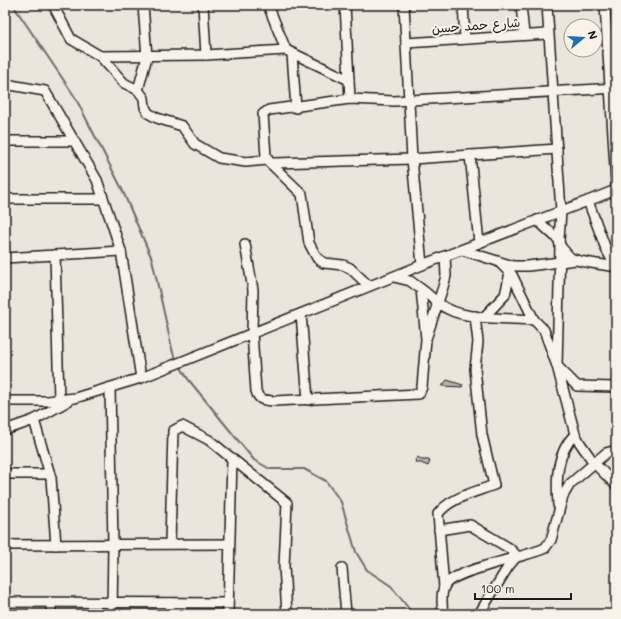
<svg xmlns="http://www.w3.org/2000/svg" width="621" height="619" font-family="Mali,'Playpen Sans Arabic',sans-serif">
  <rect width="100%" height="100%" fill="#eae6dc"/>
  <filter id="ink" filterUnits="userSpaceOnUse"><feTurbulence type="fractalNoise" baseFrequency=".025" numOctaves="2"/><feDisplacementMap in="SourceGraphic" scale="8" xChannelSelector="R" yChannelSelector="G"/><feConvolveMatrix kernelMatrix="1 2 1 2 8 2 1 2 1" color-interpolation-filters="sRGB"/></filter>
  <g filter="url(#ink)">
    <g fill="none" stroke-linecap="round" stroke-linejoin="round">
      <g stroke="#6d6c68" stroke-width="2">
        <path d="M13 5 75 97 121 187 152 259 173 353 177 360"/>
        <path d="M180 366 188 379 254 460 270 469H304L326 481 341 502 356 552 367 570 391 586 413 614"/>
      </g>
    </g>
    <g fill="#b6b4ac" stroke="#1c1c1c">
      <path d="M447 380 463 385 462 387 442 386Z"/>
      <path d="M418 457 422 460H430L429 464 428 466 421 463H416L415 460Z"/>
    </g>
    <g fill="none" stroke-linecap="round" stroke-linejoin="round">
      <g stroke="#1c1c1c" stroke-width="12">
        <g id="minor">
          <path d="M53 5 71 39 100 56 124 83 138 90 144 98 145 107 148 113 157 118 182 126 195 144 219 158 246 162 267 160"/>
          <path d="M203 5 206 55"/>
          <path d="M268 5 286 50"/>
          <path d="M345 5 349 80"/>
          <path d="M404 5 412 159 422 265"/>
          <path d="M463 5 465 38"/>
          <path d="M521 5 524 34"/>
          <path d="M547 5 561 211 559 240"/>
          <path d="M605 5 616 184"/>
          <path d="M406 43 548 34"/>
          <path d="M292 54 296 108"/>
          <path d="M100 56 206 55 286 50 349 80 350 99"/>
          <path d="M5 84 45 91 97 180 113 227 121 251 141 378"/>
          <path d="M138 90 147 57 143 5"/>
          <path d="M5 141H74"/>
          <path d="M557 149 412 159 274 163H270L266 156 263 114 269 110 350 99 394 101 616 88"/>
          <path d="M470 155 479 243"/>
          <path d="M270 163 302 194 309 243 317 258 324 263 343 265 350 268 369 286"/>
          <path d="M5 199H103"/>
          <path d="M588 201 606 249 616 267"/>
          <path d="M537 220 559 240 560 246 557 366 575 434 580 443 594 463 616 485"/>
          <path d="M245 244 253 290 252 333 256 391C259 401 264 400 274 401L419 394 422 387 426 339 421 289 410 281 394 277"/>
          <path d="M560 246C564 250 567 255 571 258 577 262 607 265 616 267"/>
          <path d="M462 250 513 266H528L576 260"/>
          <path d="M55 255 59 400"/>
          <path d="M5 258 121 251"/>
          <path d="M501 264 512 275 534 320"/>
          <path d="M421 289C430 295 438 305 448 309 468 320 510 318 534 320L544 330 557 366 577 386 616 387"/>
          <path d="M301 314 308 400"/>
          <path d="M485 316 505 295 510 273"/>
          <path d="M427 336 443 287 446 276 445 256"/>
          <path d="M110 388 113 544 112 614"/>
          <path d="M5 401H47L75 398 141 378 422 265 616 190"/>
          <path d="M34 420 51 478 56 545"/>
          <path d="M5 430 34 420 68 401"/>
          <path d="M5 474H50"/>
          <path d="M558 505C556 479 556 454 575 434"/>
          <path d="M439 530 470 525 509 548 517 556 508 567 479 614"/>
          <path d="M170 543 173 431 182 426 209 440 287 503 284 566 287 614"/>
          <path d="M5 545 229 544"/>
          <path d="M342 568 346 614"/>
          <path d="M444 587 438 514C449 498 476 492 494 485L482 435 475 369 478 342 475 316"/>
          <path d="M5 602 228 603"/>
          <path d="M51 603V614"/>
          <path d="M169 603 170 614"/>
          <path d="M228 614 232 458"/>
          <path d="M443 614C442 606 441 594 444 587 450 570 528 557 545 548L551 540 563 496 570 484 606 453 616 450"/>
        </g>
      </g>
      <use href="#minor" stroke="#f7f3e8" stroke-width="9"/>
    </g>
  </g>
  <g text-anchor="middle" stroke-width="4" stroke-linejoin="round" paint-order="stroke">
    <g font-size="13" fill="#1c1c1c" stroke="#f7f3e8">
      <text transform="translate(476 25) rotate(-4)" y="5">شارع حمد حسن</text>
    </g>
  </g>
  <rect width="621" height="619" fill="none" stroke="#f7f3e8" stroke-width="20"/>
  <rect x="10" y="10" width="601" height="599" fill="none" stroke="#1c1c1c" stroke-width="1.5" filter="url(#ink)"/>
  <g transform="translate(583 38) rotate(72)"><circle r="19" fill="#f7f3e8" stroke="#9f9d96"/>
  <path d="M0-3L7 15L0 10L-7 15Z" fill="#1f6fb2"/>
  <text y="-6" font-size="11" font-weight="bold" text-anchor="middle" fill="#1c1c1c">N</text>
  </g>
  <path d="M475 593v6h96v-6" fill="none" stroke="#1c1c1c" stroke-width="2"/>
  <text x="481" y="593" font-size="12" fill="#1c1c1c" stroke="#f7f3e8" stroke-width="3" paint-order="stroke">100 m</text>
</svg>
